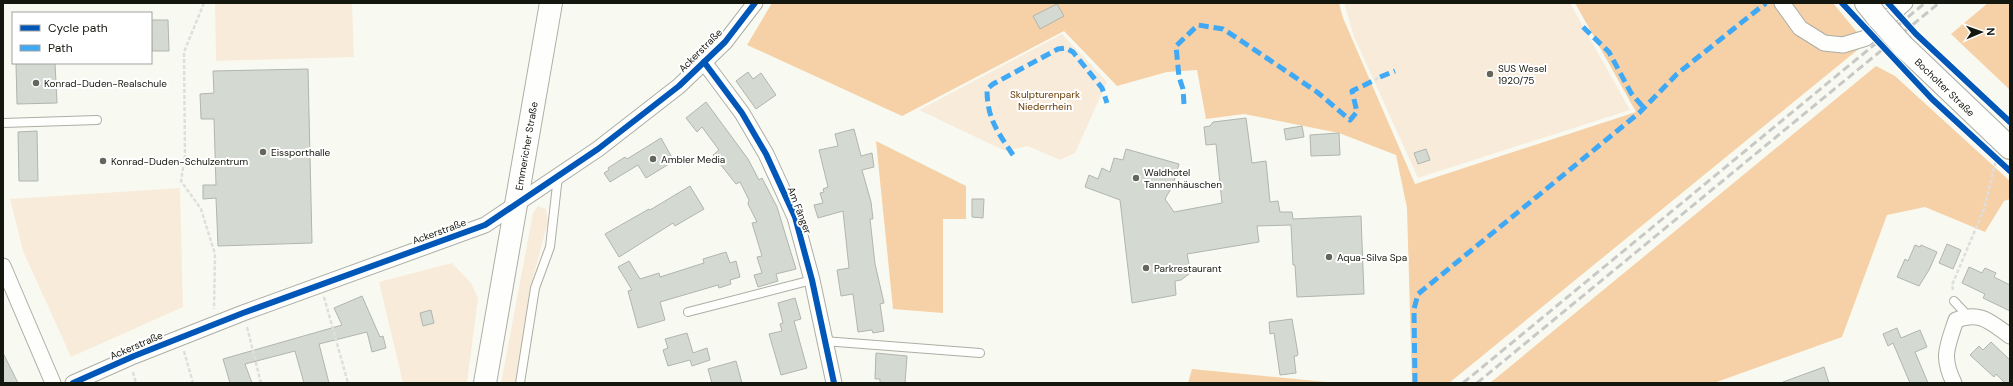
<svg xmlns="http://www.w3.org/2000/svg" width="2013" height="386" font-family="'DM Sans',sans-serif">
  <rect width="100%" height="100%" fill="#f8faf1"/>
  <g fill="#f9ebda">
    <path d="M215 3H352L354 57 216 61Z"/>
    <path d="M1344 3H1570L1630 110 1418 178 1354 37Z"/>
    <path d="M1062 34 1107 82 1075 153 1060 160 1028 146 1005 151 919 110Z"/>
    <path d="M180 188 183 307 71 357 23 251 10 199Z"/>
    <path d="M538 206 546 209 548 222 530 289 515 383H501L533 213Z"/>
    <path d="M452 263 471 283 478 298 467 383H403L379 282Z"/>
  </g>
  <g fill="#f6d1a7">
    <path d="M772 3H1339L1343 18 1415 184 1636 112 1575 3H1833L1866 43 1449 383H1412L1407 208 1396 155 1339 133 1244 114 1206 119 1197 70 1167 72 1117 86 1064 31 902 116 747 45Z"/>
    <path d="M1988 3H2010V90L1951 34Z"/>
    <path d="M1876 66 1895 76 2010 181V199L2004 201 1985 232 1925 207 1887 215 1842 337 1714 383H1490Z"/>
    <path d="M876 141 966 186V219H943V313L893 309Z"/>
    <path d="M1192 369 1337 383H1188Z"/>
  </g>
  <g fill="#d4dad2" stroke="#b0b5ad">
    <path d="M1057 4 1064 16 1040 29 1033 16Z"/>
    <path d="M151 20H168L169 51H152Z"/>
    <path d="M16 63H55L57 103 17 104Z"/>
    <path d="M308 69 312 243 218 246 216 198 203 199V185H216L214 119H201L200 94 214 93 213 71Z"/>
    <path d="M748 72 753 79 761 73 776 95 756 109 736 81Z"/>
    <path d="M706 102 748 159 759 180 762 178 777 207 796 269 776 274 778 281 758 287 754 275 762 273 757 257 762 256 752 223 757 222 748 204 749 200 740 182 736 184 713 155 719 150 702 127 697 132 686 118Z"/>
    <path d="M1246 118 1252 163 1266 161 1270 202 1278 201 1280 212H1292L1293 219 1361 216 1364 294 1297 297 1295 265H1293L1291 225 1257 226 1259 242 1187 254 1190 269 1189 274 1181 280 1175 281 1176 295 1132 303 1120 200 1085 187 1089 175 1098 179 1102 168 1110 172 1114 158 1123 160 1126 149 1179 164 1173 185 1165 199 1174 212 1222 203 1216 144 1206 145 1204 127 1210 126 1213 122Z"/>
    <path d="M1302 126 1304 137 1286 140 1284 129Z"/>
    <path d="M854 129 861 156 872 153 874 167 862 170 871 202 873 219H870L875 264 884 303 880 304 884 331 873 333 872 330 858 332 853 294 841 296 837 270 849 268 843 211 818 218 814 205 823 203 820 193 824 192 823 189 828 187 819 150 838 146 835 134Z"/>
    <path d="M37 131 38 181H19L18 132Z"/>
    <path d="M1339 133 1340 155 1311 156 1310 135Z"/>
    <path d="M661 138 674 161 646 178 638 165 610 182 604 173 609 170 608 168 625 157 627 159Z"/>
    <path d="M1426 149 1430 160 1418 164 1414 153Z"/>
    <path d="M690 186 704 209 675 226 673 223 619 257 605 234 649 209 650 210Z"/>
    <path d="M972 199H984L983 218 972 217Z"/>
    <path d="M1947 244 1961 250 1953 269 1939 263Z"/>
    <path d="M1915 245 1920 247 1921 245 1937 252 1929 270 1919 286 1897 277 1905 259 1908 261Z"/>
    <path d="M726 252 730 263 736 261 740 277 730 280 731 284 719 288 718 285 660 302 665 320 638 328 628 291 632 290 618 267 629 261 640 279 659 273 660 277 704 263 703 259Z"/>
    <path d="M1969 267 1982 273 1985 268 1996 273 1994 277 2010 285V311L1983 298 1985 294 1962 283Z"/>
    <path d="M362 296 380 337 383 336 386 348 372 352 367 332 319 344 329 383H304L295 351 245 364 252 383H230L223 359 342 325 334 308Z"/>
    <path d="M795 298 801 319 794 321 807 368 781 375 769 334 782 331 780 324 783 323 778 303Z"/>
    <path d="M431 310 434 323 423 326 420 313Z"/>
    <path d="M1292 319 1298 354 1297 356H1294L1296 373 1280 375 1274 333 1270 334 1269 322Z"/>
    <path d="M1897 328 1901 338 1920 330 1927 347 1915 352 1928 383H1910L1893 343 1888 346 1883 334Z"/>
    <path d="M687 333 693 353 707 348 710 360 692 366 690 360 668 366 663 350 668 348 665 339Z"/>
    <path d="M1991 342 2010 360V383H2005L1996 374 1994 377 1970 355 1979 346 1983 350Z"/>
    <path d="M3 353 18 383H3Z"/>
    <path d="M876 353 907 356 905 383H880V379H875Z"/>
    <path d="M736 361 742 383H712L708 369Z"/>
    <path d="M1824 367 1829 383H1784L1783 382Z"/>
  </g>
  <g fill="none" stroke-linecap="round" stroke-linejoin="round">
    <g stroke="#acaea5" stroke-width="10">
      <g id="lane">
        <path d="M3 123 97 120"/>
        <path d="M1954 301 1968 316"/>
        <path d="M688 312 812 280"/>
        <path d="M824 341 980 353"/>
        <path d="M520 383 535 288 550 247 558 176"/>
      </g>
    </g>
    <g stroke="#acaea5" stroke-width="17">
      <g id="street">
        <path d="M1782 3 1800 28 1824 43 1843 45 1866 38 1905 3"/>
        <path d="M704 62 742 113 766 154 795 217 812 280 834 383"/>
        <path d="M3 266 53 383"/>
        <path d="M73 383 134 356 243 313 485 225 598 149 679 86 725 42 755 3"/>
        <path d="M1954 383C1941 357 1947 347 1956 320 1981 311 1990 322 2010 336"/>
      </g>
    </g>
    <g stroke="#acaea5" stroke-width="24">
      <path id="secondary" d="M485 383 551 3"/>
    </g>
    <g stroke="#acaea5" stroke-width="24">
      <g id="primary">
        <path d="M1866 3 1878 18"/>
        <path d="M1903 46 2010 148"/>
      </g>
    </g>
    <g stroke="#dedfdc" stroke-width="2.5" stroke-dasharray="4 2" stroke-linecap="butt">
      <path d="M204 3 184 52 185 156 181 181 201 209 215 254 214 309"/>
      <path d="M1375 80 1380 77"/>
      <path d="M1953 290 1952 285 1984 209 1996 160"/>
      <path d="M324 297 348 383"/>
      <path d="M247 327 261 383"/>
      <path d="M184 351 193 383"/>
      <path d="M133 372 136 383"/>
    </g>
    <use href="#lane" stroke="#fefefd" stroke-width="8"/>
    <use href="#street" stroke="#fefefd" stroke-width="15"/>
    <use href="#secondary" stroke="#fefefd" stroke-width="22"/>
    <use href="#primary" stroke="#fefefd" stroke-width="22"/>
    <g stroke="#c8c9c6" stroke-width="3" stroke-dasharray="8 4" stroke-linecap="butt">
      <path d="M1463 383 1925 3"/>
      <path d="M1477 383 1939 3"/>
    </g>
    <g stroke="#acaea5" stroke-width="24" stroke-linecap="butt">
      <path id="primary-bridge" d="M1878 18 1903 46"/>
    </g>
    <use href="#primary-bridge" stroke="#fefefd" stroke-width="22"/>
    <g stroke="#3fa9f5" stroke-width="5" stroke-dasharray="10 5" stroke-linecap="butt">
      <path d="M1583 27 1609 52 1631 93 1644 108"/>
      <path d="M1380 77 1395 71"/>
      <path d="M1184 104 1183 89 1179 77 1176 46 1198 25 1223 29 1237 38 1317 92 1350 120 1357 112 1352 91 1375 80"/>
      <path d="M1013 155C997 131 987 118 987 89L993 84 1058 49 1066 48 1073 52 1102 88 1107 103"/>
      <path d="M1415 383 1414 309 1418 294 1639 113 1677 74 1766 3"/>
    </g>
    <g stroke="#fff" stroke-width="8">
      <g id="cycleway">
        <path d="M1842 3 1932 99 2010 171"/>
        <path d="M1888 3 1916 34 2010 122"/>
        <path d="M704 62 742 113 766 154 795 217 812 280 834 383"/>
        <path d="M73 383 134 356 243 313 485 225 598 149 679 86 725 42 755 3"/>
      </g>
    </g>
    <use href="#cycleway" stroke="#0057b8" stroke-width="6"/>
  </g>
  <g fill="#64665d" stroke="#fff" stroke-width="1.5">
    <circle cx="1490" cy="74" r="4"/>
    <circle cx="36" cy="83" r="4"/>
    <circle cx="263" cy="152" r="4"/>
    <circle cx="653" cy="159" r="4"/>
    <circle cx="103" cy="161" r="4"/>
    <circle cx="1136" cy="178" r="4"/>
    <circle cx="1329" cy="257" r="4"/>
    <circle cx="1146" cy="268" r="4"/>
  </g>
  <g text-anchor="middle" stroke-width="4" stroke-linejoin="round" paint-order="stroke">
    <g font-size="10" fill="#14170d" stroke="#fff">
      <text transform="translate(700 50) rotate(-45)" y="4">Ackerstraße</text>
      <text transform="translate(1945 87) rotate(44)" y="4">Bocholter Straße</text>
      <text transform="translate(526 146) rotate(-80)" y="4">Emmericher Straße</text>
      <text transform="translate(800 210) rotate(69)" y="4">Am Fänger</text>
      <text transform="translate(439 231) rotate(-20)" y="4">Ackerstraße</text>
      <text transform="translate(136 345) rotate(-23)" y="4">Ackerstraße</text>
    </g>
    <g font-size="10" fill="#14170d" stroke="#fff" text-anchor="start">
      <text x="1498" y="72">SUS Wesel<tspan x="1498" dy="12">1920/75</tspan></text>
      <text x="44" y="87">Konrad-Duden-Realschule</text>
      <text x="271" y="156">Eissporthalle</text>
      <text x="661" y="163">Ambler Media</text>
      <text x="111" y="165">Konrad-Duden-Schulzentrum</text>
      <text x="1144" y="176">Waldhotel<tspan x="1144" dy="12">Tannenhäuschen</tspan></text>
      <text x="1337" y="261">Aqua-Silva Spa</text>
      <text x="1154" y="272">Parkrestaurant</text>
    </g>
    <g font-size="10" fill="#663a00" stroke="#fff">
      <text x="1045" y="98">Skulpturenpark<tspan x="1045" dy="12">Niederrhein</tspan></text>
    </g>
  </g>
  <rect width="2013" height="386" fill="none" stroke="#14170d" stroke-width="8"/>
  <rect x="12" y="12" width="140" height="52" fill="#ffffff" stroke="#a1a29e"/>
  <rect x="20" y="25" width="20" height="6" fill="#0057b8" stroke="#a1a29e"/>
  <text x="48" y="32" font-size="12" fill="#14170d">Cycle path</text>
  <rect x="20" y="45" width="20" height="6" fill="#3fa9f5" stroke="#a1a29e"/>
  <text x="48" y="52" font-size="12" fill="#14170d">Path</text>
  <g transform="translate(1981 32) rotate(88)" stroke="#ffffff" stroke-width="3" paint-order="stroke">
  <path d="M0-3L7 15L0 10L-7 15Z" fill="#14170d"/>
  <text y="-6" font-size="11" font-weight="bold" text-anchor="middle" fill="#14170d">N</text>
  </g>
</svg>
